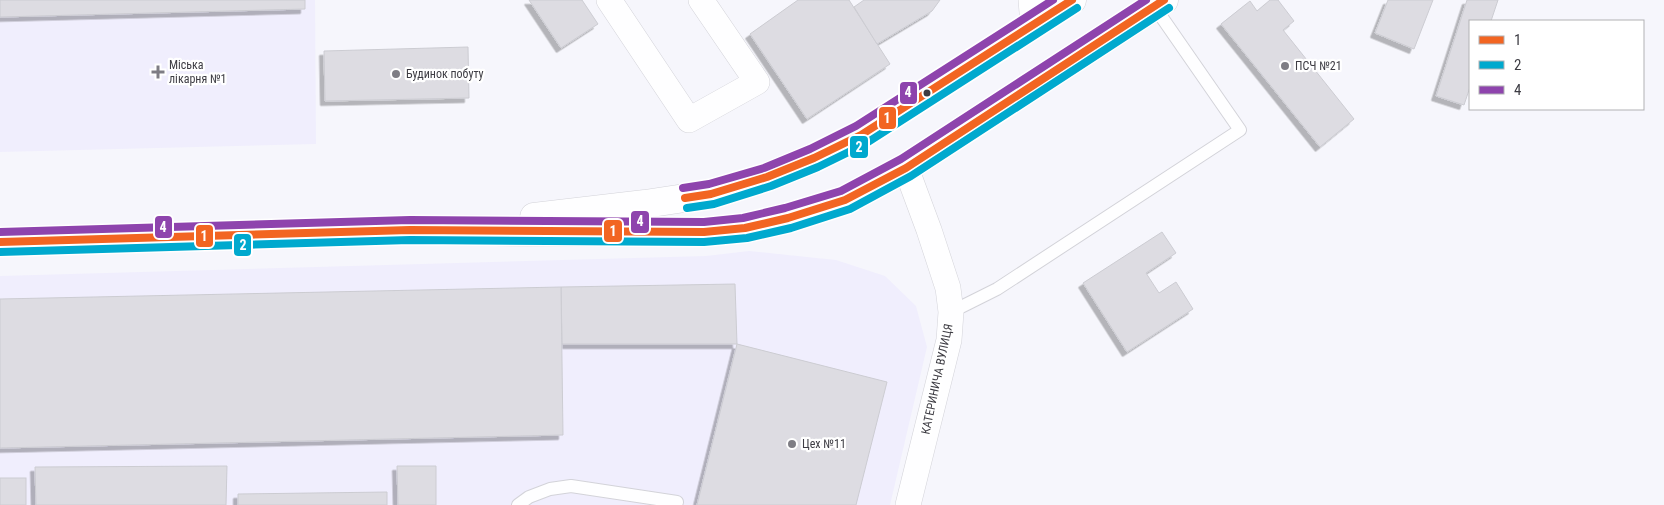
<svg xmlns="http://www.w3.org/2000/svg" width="1664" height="505" font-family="'Roboto Condensed',sans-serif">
  <defs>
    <filter id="shadow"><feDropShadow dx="-4.5" dy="4.5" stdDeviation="0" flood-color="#0004"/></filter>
  </defs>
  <rect width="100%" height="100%" fill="#f6f6fc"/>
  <g fill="#f0eefd">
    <path d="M0 0H315L316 144 0 152Z"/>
    <path d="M749 251 836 260 885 276 916 306 927 347 890 505H0V276L706 256Z"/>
  </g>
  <g fill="#dddce2" stroke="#ccccd2" filter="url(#shadow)">
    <path d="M0 0H305V9L0 17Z"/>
    <path d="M529 0H582L598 24 561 48Z"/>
    <path d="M798 0H849L890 64 807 119 750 34Z"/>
    <path d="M864 0H940L932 11 877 44 854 7Z"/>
    <path d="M1270 0H1278L1294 21 1283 30 1354 119 1320 147 1221 24 1250 1 1257 11Z"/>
    <path d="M1388 0H1433L1414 49 1375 33Z"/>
    <path d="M1467 0H1498L1491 21H1470V87L1464 105 1436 96Z"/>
    <path d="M468 47 469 98 325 101 324 51Z"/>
    <path d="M1162 232 1176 253 1146 273 1159 293 1176 282 1193 309 1127 352 1083 283Z"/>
    <path d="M735 284 737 344H562L561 287Z"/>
    <path d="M561 287 563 435 0 448V299Z"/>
    <path d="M737 344 887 382 856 505H697Z"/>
    <path d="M227 466 226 505H36L35 467Z"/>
    <path d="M397 466H436V505H398Z"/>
    <rect x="0" y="478" width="26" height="27"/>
    <path d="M387 492V505H238V494Z"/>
  </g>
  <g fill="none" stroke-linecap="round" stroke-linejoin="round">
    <g stroke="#d3d3d9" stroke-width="14">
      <g id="lane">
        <path d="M951 312 997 289 1240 130 1154 6"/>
        <path d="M518 505 529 497 550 489 571 486 677 502 676 505"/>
      </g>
    </g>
    <g stroke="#d3d3d9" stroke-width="26">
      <g id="street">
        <path d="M609 0 689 120 757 82 701 0"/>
        <path d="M1031 0 1033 25"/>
        <path d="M906 168 929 230 948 288 951 312 949 340 908 505"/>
      </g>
    </g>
    <g stroke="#d3d3d9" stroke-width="29">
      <g id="secondary">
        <path d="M534 217 645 204 711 194 767 177 814 158 861 135 1072 0"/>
        <path d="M0 242 410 230 529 232H704L745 228 788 218 845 200 906 168 1164 0"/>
      </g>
    </g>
    <use href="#lane" stroke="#fefeff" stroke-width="12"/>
    <use href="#street" stroke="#fefeff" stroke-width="25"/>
    <use href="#secondary" stroke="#fefeff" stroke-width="28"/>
    <g stroke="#fff" stroke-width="11">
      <g id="bus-1">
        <path d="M685 198 711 194 767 177 814 158 861 135 1072 0"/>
        <path d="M0 242 410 230 704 232 745 228 788 218 845 200 906 168 1164 0"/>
      </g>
    </g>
    <g stroke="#fff" stroke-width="11">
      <g id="bus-2">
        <path d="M687 208 714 204 771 186 818 167 865 144 1077 8"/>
        <path d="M0 252 410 240 704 242 747 238 791 228 850 209 911 176 1169 8"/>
      </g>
    </g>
    <g stroke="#fff" stroke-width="11">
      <g id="bus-3">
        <path d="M683 188 709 184 764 168 810 149 856 126 1053 0"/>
        <path d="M0 232 410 220 704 222 743 218 785 208 841 191 901 159 1146 0"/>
      </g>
    </g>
    <use href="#bus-1" stroke="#f26522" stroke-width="8"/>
    <use href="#bus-2" stroke="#00a9ce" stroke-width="8"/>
    <use href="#bus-3" stroke="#8e44ad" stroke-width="8"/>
  </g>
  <g fill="#7e7d84" stroke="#fff" stroke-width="2">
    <circle cx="1285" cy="66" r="5"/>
    <path d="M155.5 64.5h5v5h5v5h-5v5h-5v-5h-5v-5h5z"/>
    <circle cx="396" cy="74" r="5"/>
    <circle cx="792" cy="444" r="5"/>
  </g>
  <circle fill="#3d3c43" stroke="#fff" stroke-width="2" cx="927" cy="93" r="4.5"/>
  <g text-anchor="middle" stroke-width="4.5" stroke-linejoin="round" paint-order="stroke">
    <g font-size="12" fill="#3d3c43" stroke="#fff" text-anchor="start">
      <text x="169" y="69">Міська<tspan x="169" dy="14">лікарня №1</tspan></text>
      <text x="1295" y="70">ПСЧ №21</text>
      <text x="406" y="78">Будинок побуту</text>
      <text x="802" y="448">Цех №11</text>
    </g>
    <g font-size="12" fill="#3d3c43" stroke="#fff">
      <text transform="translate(937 379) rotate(-78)" y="4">КАТЕРИНИЧА ВУЛИЦЯ</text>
    </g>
  </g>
  <g stroke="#fff" stroke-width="2">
    <rect x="899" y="81" width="19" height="24" rx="5" fill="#8e44ad"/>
    <rect x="878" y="106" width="19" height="24" rx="5" fill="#f26522"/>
    <rect x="849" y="135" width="20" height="24" rx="5" fill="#00a9ce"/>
    <rect x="630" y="210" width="20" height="24" rx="5" fill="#8e44ad"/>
    <rect x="154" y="215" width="19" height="24" rx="5" fill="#8e44ad"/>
    <rect x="603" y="219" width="20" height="24" rx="5" fill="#f26522"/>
    <rect x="195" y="224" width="19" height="24" rx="5" fill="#f26522"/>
    <rect x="233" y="233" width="19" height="24" rx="5" fill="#00a9ce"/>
  </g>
  <g font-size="14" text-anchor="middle" font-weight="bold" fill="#fff">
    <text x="908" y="97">4</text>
    <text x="887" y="123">1</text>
    <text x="859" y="152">2</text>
    <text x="640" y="226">4</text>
    <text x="163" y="232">4</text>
    <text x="613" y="236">1</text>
    <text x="204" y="241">1</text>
    <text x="243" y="250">2</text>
  </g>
  <rect x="1469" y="20" width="175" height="90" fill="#ffffff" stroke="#b1b1b4"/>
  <rect x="1479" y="36" width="25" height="8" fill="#f26522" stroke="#b1b1b4"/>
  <text x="1514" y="45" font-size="15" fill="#3d3c43">1</text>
  <rect x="1479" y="61" width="25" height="8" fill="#00a9ce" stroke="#b1b1b4"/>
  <text x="1514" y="70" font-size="15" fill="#3d3c43">2</text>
  <rect x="1479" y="86" width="25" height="8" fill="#8e44ad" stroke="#b1b1b4"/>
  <text x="1514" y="95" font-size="15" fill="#3d3c43">4</text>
</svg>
